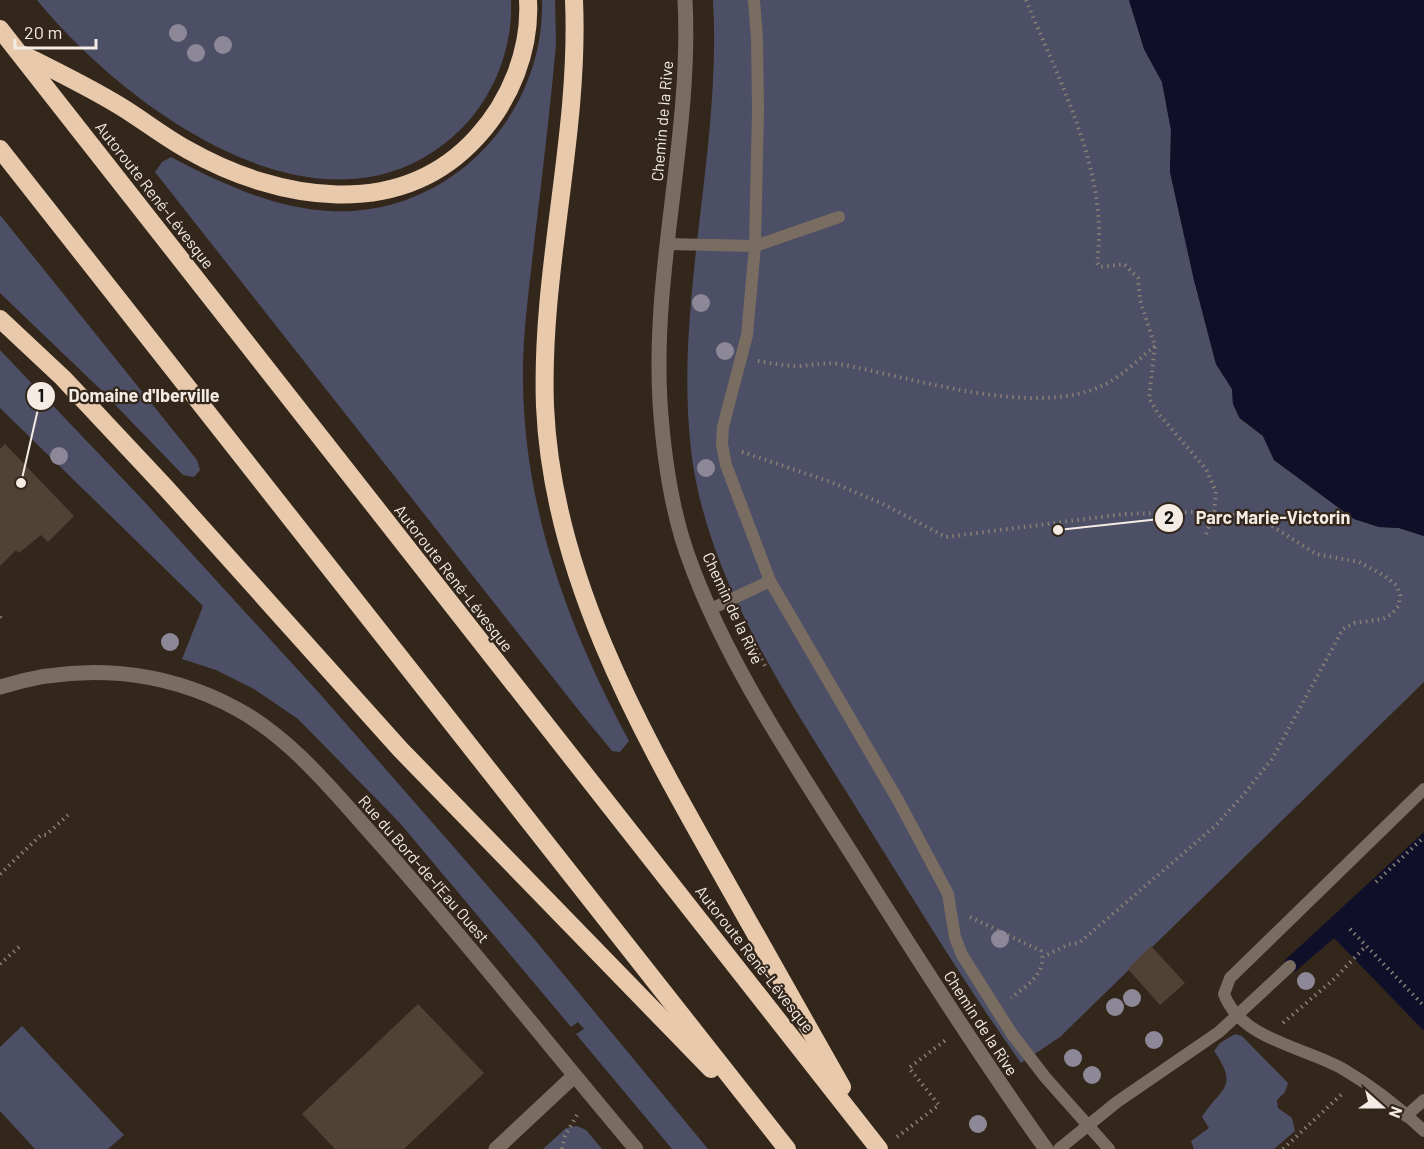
<svg xmlns="http://www.w3.org/2000/svg" width="1424" height="1149" font-family="Barlow,sans-serif">
  <rect width="100%" height="100%" fill="#33271b"/>
  <g fill="#4d4f66">
    <path d="M37 0H511C513 48 494 97 459 131 327 257 127 110 37 0Z"/>
    <path d="M542 0H555L556 45C550 111 542 177 534 244 529 290 522 337 523 384 525 512 569 629 629 741L620 752 612 751 580 712 155 172 162 162 171 157C221 183 272 208 330 211 448 217 545 117 542 0Z"/>
    <path d="M713 0H1129L1144 49 1162 82 1171 130 1170 172 1194 280 1216 364 1232 389 1233 404 1239 418 1263 436 1274 460 1354 519 1379 527 1399 528 1424 536V682L1060 1037 1021 1063C966 986 917 905 867 825 797 711 707 586 691 450 674 300 722 150 713 0Z"/>
    <path d="M0 215 197 460 200 470 194 477 183 475 98 387 0 293Z"/>
    <path d="M0 350 141 498 320 694 535 940 708 1149H672L576 1034 584 1029 578 1022 571 1027 399 822 298 719 254 689 216 670 182 659 203 606 0 408Z"/>
    <path d="M22 1026 124 1135 108 1149H35L0 1111V1047Z"/>
    <path d="M1235 1034 1242 1036 1288 1083 1285 1092 1277 1100 1278 1108 1292 1118 1295 1131 1274 1149H1194L1191 1141 1209 1128 1202 1117C1220 1088 1240 1088 1214 1051L1220 1043Z"/>
    <path d="M577 1126 586 1130 602 1149H543L566 1128Z"/>
  </g>
  <g fill="#100f29">
    <path d="M1129 0H1424V536L1399 528 1379 527 1354 519 1274 460 1263 436 1240 418 1233 404 1232 389 1216 364 1194 280 1170 172 1171 130 1162 82 1144 49Z"/>
    <path d="M1424 832V1029L1423 1030 1334 938 1295 972 1284 961Z"/>
  </g>
  <g fill="#504336">
    <path d="M5 444 74 516 48 542 41 535 19 553 16 550 0 566V449Z"/>
    <path d="M1151 946 1185 983 1160 1005 1128 969Z"/>
    <path d="M418 1004 484 1073 404 1149H335L302 1114Z"/>
  </g>
  <g fill="none" stroke-linecap="round" stroke-linejoin="round">
    <g stroke="#8a7f75" stroke-width="4" stroke-dasharray="1.5 4.5" stroke-linecap="butt">
      <path d="M1026 0C1058 79 1110 174 1097 262L1100 267 1124 264 1138 278 1140 300 1155 346 1149 398 1157 412 1206 469 1216 492 1214 513 1205 537"/>
      <path d="M758 361C771 363 785 366 799 366 813 365 825 362 839 364 912 377 1034 419 1104 385 1122 376 1139 359 1155 346"/>
      <path d="M742 452 831 482 881 503 946 537 1124 514 1197 512 1258 517 1316 554 1359 562 1385 576 1397 586 1400 595 1399 605 1392 614 1383 619 1354 623 1343 629 1272 759 1244 794 1215 826 1079 943 1069 944 1043 957"/>
      <path d="M0 617 2 619"/>
      <path d="M750 638 765 666"/>
      <path d="M0 874 41 835H46L68 815"/>
      <path d="M1376 882 1424 837"/>
      <path d="M970 917 1041 951C1048 973 1026 986 1011 998"/>
      <path d="M1350 929 1424 1006"/>
      <path d="M0 964 19 947"/>
      <path d="M1283 1023 1333 980 1366 946"/>
      <path d="M897 1137 939 1105 909 1068 947 1039"/>
      <path d="M562 1149 565 1136 577 1115"/>
      <path d="M1283 1149 1344 1092"/>
    </g>
    <g stroke="#796c61" stroke-width="12">
      <path d="M754 0 757 38 758 110 755 246 747 335 723 427 722 444 726 465 770 581 899 802 948 894 955 937 962 955 1012 1034 1045 1077 1109 1149"/>
      <path d="M668 244 755 246 839 217"/>
      <path d="M711 609 770 581"/>
      <path d="M1424 789 1230 978 1224 994C1241 1040 1305 1047 1343 1069 1372 1086 1400 1108 1424 1131"/>
      <path d="M1406 1116 1424 1100"/>
      <path d="M1059 1149 1117 1102 1219 1032 1290 966"/>
    </g>
    <g stroke="#796c61" stroke-width="15">
      <path d="M685 0C692 135 652 267 660 402 663 448 669 494 682 538 717 651 799 770 862 870 921 964 981 1058 1046 1149"/>
      <path d="M496 1149 574 1076"/>
    </g>
    <path stroke="#796c61" stroke-width="15" d="M0 687C79 662 164 669 237 709 292 739 335 793 376 839 466 940 549 1046 636 1149"/>
    <g stroke="#e8c9ac" stroke-width="18">
      <path d="M574 0C580 136 540 270 545 406 552 571 636 723 716 864 758 939 800 1013 842 1087"/>
      <path d="M0 29 879 1149"/>
      <path d="M24 55C56 71 89 87 120 106 143 120 164 137 188 150 278 201 400 222 477 137 510 101 531 50 528 0"/>
      <path d="M0 149 787 1149"/>
      <path d="M0 319 63 378 166 488 400 749 711 1069"/>
    </g>
  </g>
  <g fill="#8c8897">
    <circle cx="178" cy="33" r="9"/>
    <circle cx="223" cy="45" r="9"/>
    <circle cx="196" cy="53" r="9"/>
    <circle cx="701" cy="303" r="9"/>
    <circle cx="725" cy="351" r="9"/>
    <circle cx="59" cy="456" r="9"/>
    <circle cx="706" cy="468" r="9"/>
    <circle cx="170" cy="642" r="9"/>
    <circle cx="1000" cy="939" r="9"/>
    <circle cx="1306" cy="981" r="9"/>
    <circle cx="1132" cy="998" r="9"/>
    <circle cx="1115" cy="1007" r="9"/>
    <circle cx="1154" cy="1040" r="9"/>
    <circle cx="1073" cy="1058" r="9"/>
    <circle cx="1092" cy="1075" r="9"/>
    <circle cx="978" cy="1124" r="9"/>
  </g>
  <g text-anchor="middle" stroke-width="4.5" stroke-linejoin="round" paint-order="stroke">
    <g font-size="16" fill="#f4ebe4" stroke="#33271b">
      <text transform="translate(662 121) rotate(-85)" y="6">Chemin de la Rive</text>
      <text transform="translate(155 195) rotate(52)" y="6">Autoroute René-Lévesque</text>
      <text transform="translate(454 578) rotate(52)" y="6">Autoroute René-Lévesque</text>
      <text transform="translate(733 608) rotate(65)" y="6">Chemin de la Rive</text>
      <text transform="translate(424 869) rotate(49)" y="6">Rue du Bord-de-l'Eau Ouest</text>
      <text transform="translate(755 959) rotate(52)" y="6">Autoroute René-Lévesque</text>
      <text transform="translate(981 1023) rotate(57)" y="6">Chemin de la Rive</text>
    </g>
  </g>
  <path fill="none" stroke="#f4ebe4" stroke-width="2" d="M21 483L41 396M1058 530L1169 518"/>
  <g fill="#f4ebe4" stroke="#33271b" stroke-width="2">
    <circle cx="21" cy="483" r="6"/>
    <circle cx="1058" cy="530" r="6"/>
    <circle cx="41" cy="396" r="15"/>
    <circle cx="1169" cy="518" r="15"/>
  </g>
  <g font-size="18" text-anchor="middle" font-weight="bold" fill="#111">
    <text x="41" y="402">1</text>
    <text x="1169" y="524">2</text>
  </g>
  <g font-size="18" text-anchor="middle" font-weight="bold" fill="#f4ebe4" stroke="#33271b" stroke-width="4.5" stroke-linejoin="round" paint-order="stroke">
    <text x="144" y="402">Domaine d'Iberville</text>
    <text x="1273" y="524">Parc Marie-Victorin</text>
  </g>
  <g transform="translate(1382 1107) rotate(111)" stroke="#33271b" stroke-width="4.5" paint-order="stroke">
  <path d="M0-4.5L10 22L0 15L-10 22Z" fill="#f4ebe4"/>
  <text y="-9" font-size="16" font-weight="bold" text-anchor="middle" fill="#f4ebe4">N</text>
  </g>
  <path d="M15 39v9h81v-9" fill="none" stroke="#f4ebe4" stroke-width="3"/>
  <text x="24" y="39" font-size="18" fill="#f4ebe4" stroke="#33271b" stroke-width="4.5" paint-order="stroke">20 m</text>
</svg>
